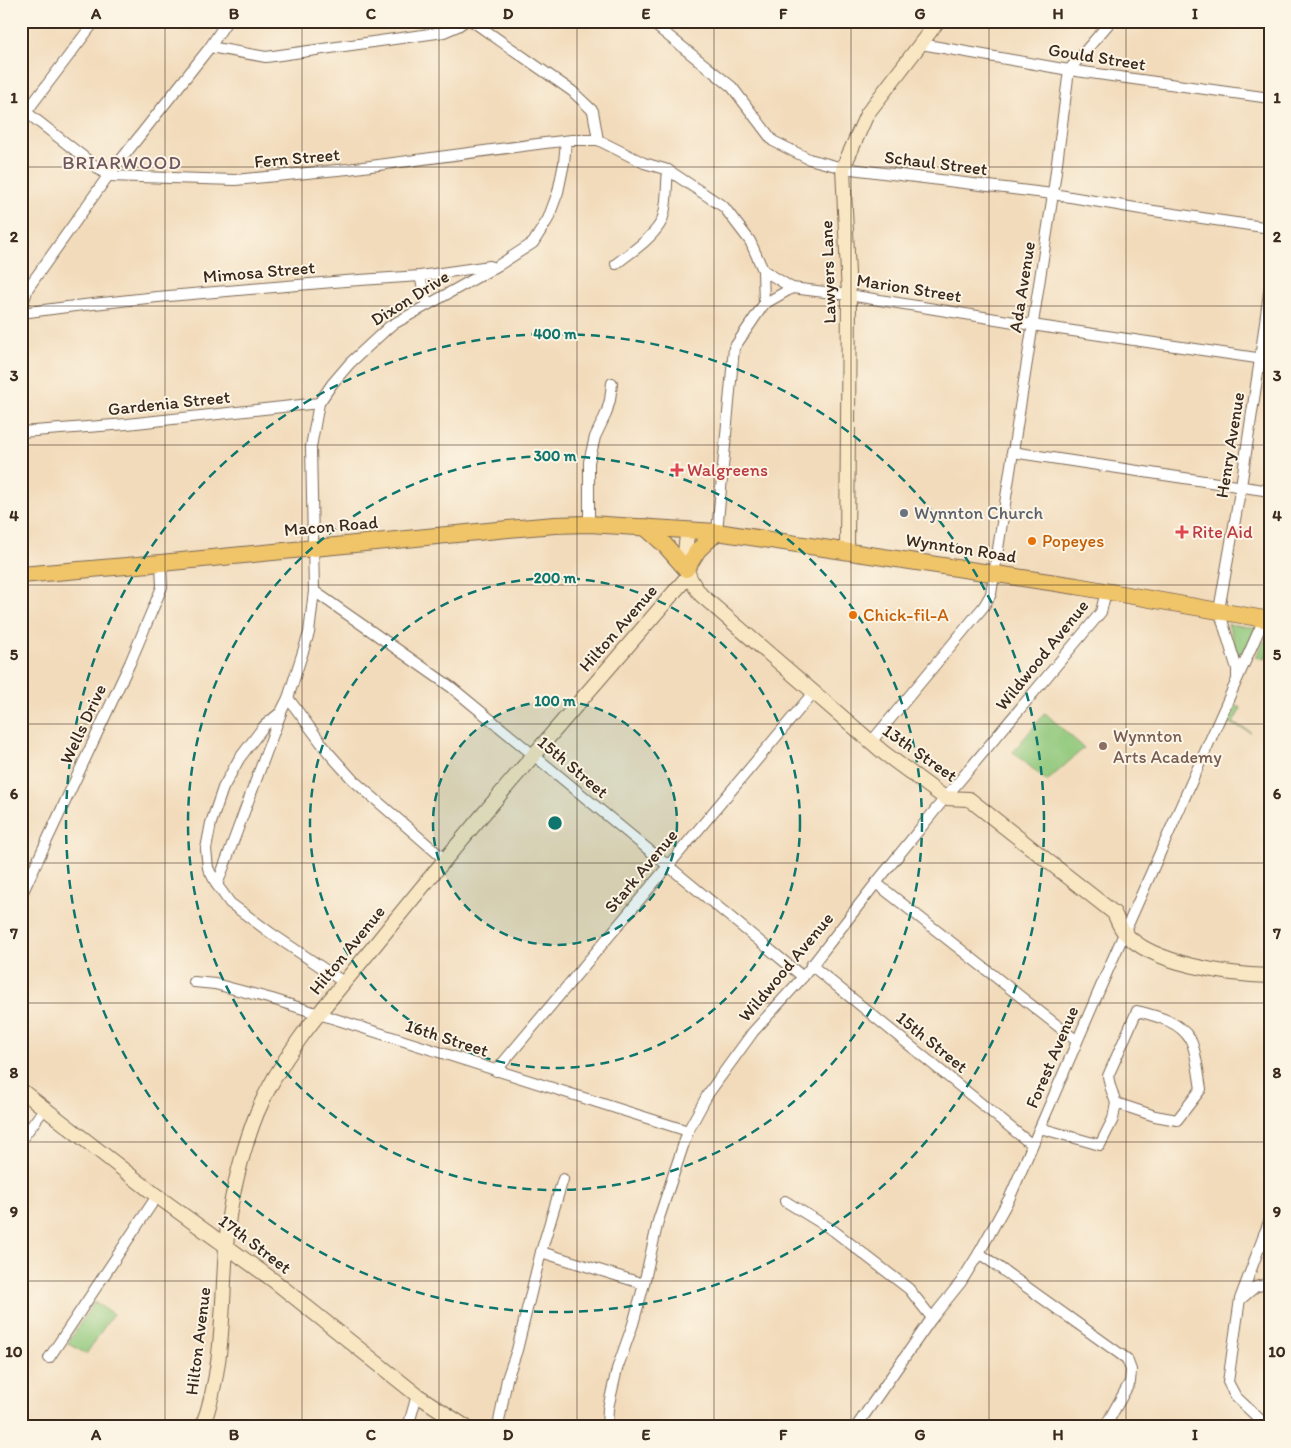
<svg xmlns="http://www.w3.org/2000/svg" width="1291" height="1448" font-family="Itim,sans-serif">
  <rect width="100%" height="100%" fill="#fcf5e5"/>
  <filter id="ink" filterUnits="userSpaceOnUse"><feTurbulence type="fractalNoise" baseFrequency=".02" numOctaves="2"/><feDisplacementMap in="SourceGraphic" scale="10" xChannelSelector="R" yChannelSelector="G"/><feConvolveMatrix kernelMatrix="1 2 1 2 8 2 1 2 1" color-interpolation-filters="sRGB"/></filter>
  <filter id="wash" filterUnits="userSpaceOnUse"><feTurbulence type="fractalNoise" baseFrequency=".0096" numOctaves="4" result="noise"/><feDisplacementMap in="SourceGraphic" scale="20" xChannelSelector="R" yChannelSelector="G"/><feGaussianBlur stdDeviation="1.12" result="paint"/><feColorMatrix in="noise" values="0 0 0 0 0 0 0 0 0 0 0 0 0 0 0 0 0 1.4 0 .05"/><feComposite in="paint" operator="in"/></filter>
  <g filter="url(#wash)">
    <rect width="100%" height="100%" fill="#f2dbbb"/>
    <g fill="#90c87c" stroke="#66794d">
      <path d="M1228 624 1257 628 1240 660Z"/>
      <path d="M1268 640 1267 649 1270 650V652H1267L1266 659 1256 657 1264 641Z"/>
      <path d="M1236 706 1241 708 1233 723 1251 732 1228 723Z"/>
      <path d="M1045 713 1084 748 1047 781 1013 752Z"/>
      <path d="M94 1302 113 1314 86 1354 68 1343Z"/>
    </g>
  </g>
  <g filter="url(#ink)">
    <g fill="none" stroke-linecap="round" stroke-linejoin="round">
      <g stroke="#7b6855" stroke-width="12">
        <g id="street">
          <path d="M472 21 572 91 593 111 598 140 644 163 668 170 724 207 750 241 763 270 792 288 849 295 1032 325 1270 360"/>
          <path d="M650 21 732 87 773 141 809 159 843 168 1053 194 1147 210 1270 228"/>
          <path d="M921 44 1069 70 1270 98"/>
          <path d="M210 47 266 57 444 32 458 26 465 21"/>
          <path d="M21 108 108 176 235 180 348 169 545 143 572 140H598"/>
          <path d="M21 119 95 21"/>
          <path d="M616 264C631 252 650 240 660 224 668 210 666 186 668 170"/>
          <path d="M763 270 764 304"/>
          <path d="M420 276 427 305"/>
          <path d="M21 310 28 288 108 176 210 47 227 21"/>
          <path d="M21 313 75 306 157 297 345 281 420 276 490 266"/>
          <path d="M21 432 127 424 319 403"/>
          <path d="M1012 452 1270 491"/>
          <path d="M589 524V462L595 437 606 414 610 400 612 383"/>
          <path d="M717 532 734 348 764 304 792 288"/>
          <path d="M314 591 451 687 803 977"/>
          <path d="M1237 677V669L1219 610 1241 486 1260 359 1270 285"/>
          <path d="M288 698 328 752 353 780 444 859"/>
          <path d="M871 742 984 606 991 594 1053 194 1069 70 1111 21"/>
          <path d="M876 883 1077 1041"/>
          <path d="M217 885 281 713"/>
          <path d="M21 896 130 663 162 587 161 563"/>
          <path d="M811 965 1032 1145"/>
          <path d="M194 982 215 984 272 999 688 1131"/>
          <path d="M345 983 272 934 230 903 217 885 208 868 206 849 211 823 223 788 239 759 264 726 281 712 288 698 309 633 314 591 311 447 319 403 332 384 350 363 390 326 499 265 533 243 548 219 558 192 564 163 566 141"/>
          <path d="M1137 1011C1156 1016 1179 1021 1190 1039 1196 1048 1199 1078 1201 1089L1177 1120 1155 1116 1116 1103 1110 1086 1108 1076Z"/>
          <path d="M496 1071 813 693"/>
          <path d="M1040 1128 1100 1145 1113 1119 1116 1103"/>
          <path d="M21 1140 45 1108"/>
          <path d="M785 1201 834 1231 909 1289 932 1318"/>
          <path d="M1264 1234 1270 1251"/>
          <path d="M541 1252 644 1284"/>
          <path d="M979 1253 1127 1359 1131 1370 1130 1382 1105 1427"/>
          <path d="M1241 1299 1255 1287 1270 1283"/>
          <path d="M49 1358 157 1196"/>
          <path d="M408 1427 417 1395"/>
          <path d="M498 1427 507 1379 517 1350 541 1252 563 1179"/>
          <path d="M607 1427 608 1408 617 1369 633 1324 644 1284 658 1221 688 1131 708 1094 753 1032 803 977 876 883 945 798 1092 623 1101 612 1106 591"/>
          <path d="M856 1427 932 1318 961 1282 979 1253 1010 1197 1111 963 1264 619"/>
          <path d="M1268 1427 1236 1397 1228 1382 1240 1299 1270 1219"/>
        </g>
      </g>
      <g stroke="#7b6855" stroke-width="16">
        <g id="secondary">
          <path d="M688 530C683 559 682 571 701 595L884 753 945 798 969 799 1114 913C1117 919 1120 928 1125 933 1151 964 1231 975 1270 976"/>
          <path d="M847 550 849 295 843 168 867 114 938 21"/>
          <path d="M21 1090 157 1196 273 1280 417 1395 466 1427"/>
          <path d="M202 1427C228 1360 220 1286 229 1216 234 1184 245 1143 257 1113 284 1048 335 995 379 940 479 816 584 697 688 576"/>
        </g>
      </g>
      <g stroke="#7b6855" stroke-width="18">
        <g id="primary">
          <path d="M645 527 664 544 686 569 698 550 717 532"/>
          <path d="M21 575 161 563 508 529 555 525 589 524 717 532 1076 586 1270 620"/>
        </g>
      </g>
      <use href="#street" stroke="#fff" stroke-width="10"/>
      <use href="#secondary" stroke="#f9e7c3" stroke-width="14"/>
      <use href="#primary" stroke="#f0c469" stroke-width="16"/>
    </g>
  </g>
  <path fill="none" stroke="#3b2a1e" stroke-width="1" stroke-opacity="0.55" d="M165 21V1427M302 21V1427M439 21V1427M577 21V1427M714 21V1427M851 21V1427M989 21V1427M1126 21V1427M21 167H1270M21 306H1270M21 445H1270M21 585H1270M21 724H1270M21 863H1270M21 1003H1270M21 1142H1270M21 1281H1270"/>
  <circle cx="555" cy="823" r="122" fill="#0f766e" fill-opacity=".12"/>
  <g fill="none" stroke="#0f766e" stroke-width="2.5" stroke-dasharray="9 6">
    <circle cx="555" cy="823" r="122"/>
    <circle cx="555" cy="823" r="245"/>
    <circle cx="555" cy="823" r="367"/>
    <circle cx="555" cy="823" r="489"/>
  </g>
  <g fill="#e0444e" stroke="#fcf5e5" stroke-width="2">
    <path d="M674.5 462.5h5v5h5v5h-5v5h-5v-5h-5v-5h5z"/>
    <path d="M1179.5 524.5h5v5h5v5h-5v5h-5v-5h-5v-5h5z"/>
  </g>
  <circle fill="#6b7280" stroke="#fcf5e5" stroke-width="2" cx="904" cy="513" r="5"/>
  <g fill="#e8710a" stroke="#fcf5e5" stroke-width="2">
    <circle cx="1032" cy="541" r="5"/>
    <circle cx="853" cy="615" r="5"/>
  </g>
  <circle fill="#8d6e63" stroke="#fcf5e5" stroke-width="2" cx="1103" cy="746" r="5"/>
  <g text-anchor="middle" stroke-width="4" stroke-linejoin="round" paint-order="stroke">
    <g font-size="18" fill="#3b2a1e" stroke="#fcf5e5">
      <text transform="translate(1097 57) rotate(9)" y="6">Gould Street</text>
      <text transform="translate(297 158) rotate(-5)" y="6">Fern Street</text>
      <text transform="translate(936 163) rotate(7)" y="6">Schaul Street</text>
      <text transform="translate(259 272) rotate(-5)" y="6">Mimosa Street</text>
      <text transform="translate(828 272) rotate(-92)" y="6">Lawyers Lane</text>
      <text transform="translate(1022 287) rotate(-81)" y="6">Ada Avenue</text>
      <text transform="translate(909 288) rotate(9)" y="6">Marion Street</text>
      <text transform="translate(410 298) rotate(-32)" y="6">Dixon Drive</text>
      <text transform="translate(169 403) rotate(-6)" y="6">Gardenia Street</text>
      <text transform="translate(1230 445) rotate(-81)" y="6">Henry Avenue</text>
      <text transform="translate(331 526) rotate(-5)" y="6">Macon Road</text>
      <text transform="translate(961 548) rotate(9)" y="6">Wynnton Road</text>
      <text transform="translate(618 628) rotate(-49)" y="6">Hilton Avenue</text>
      <text transform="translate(1042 655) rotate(-51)" y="6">Wildwood Avenue</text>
      <text transform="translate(83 724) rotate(-65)" y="6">Wells Drive</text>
      <text transform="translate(920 753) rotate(35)" y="6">13th Street</text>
      <text transform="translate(573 767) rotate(40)" y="6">15th Street</text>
      <text transform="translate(641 871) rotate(-50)" y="6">Stark Avenue</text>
      <text transform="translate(347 950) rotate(-51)" y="6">Hilton Avenue</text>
      <text transform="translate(786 967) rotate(-50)" y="6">Wildwood Avenue</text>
      <text transform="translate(447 1038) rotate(18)" y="6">16th Street</text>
      <text transform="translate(932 1042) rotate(39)" y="6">15th Street</text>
      <text transform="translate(1052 1057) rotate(-67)" y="6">Forest Avenue</text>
      <text transform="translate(255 1244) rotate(37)" y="6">17th Street</text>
      <text transform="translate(198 1341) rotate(-83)" y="6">Hilton Avenue</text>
    </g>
    <g font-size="18" fill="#be3a42" stroke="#fcf5e5" text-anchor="start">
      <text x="687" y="476">Walgreens</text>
      <text x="1192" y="538">Rite Aid</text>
    </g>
    <g font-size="18" fill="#5b616d" stroke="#fcf5e5" text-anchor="start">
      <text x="914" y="519">Wynnton Church</text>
    </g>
    <g font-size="18" fill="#c56008" stroke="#fcf5e5" text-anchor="start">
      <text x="1042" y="547">Popeyes</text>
      <text x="863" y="621">Chick-fil-A</text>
    </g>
    <g font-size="18" fill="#785e54" stroke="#fcf5e5" text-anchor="start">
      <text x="1113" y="742">Wynnton<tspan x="1113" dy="21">Arts Academy</tspan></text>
    </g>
    <g font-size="19" letter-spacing="1" fill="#6f5660" stroke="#fcf5e5">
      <text x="122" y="169">BRIARWOOD</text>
    </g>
  </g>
  <circle cx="555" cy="823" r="8" fill="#0f766e" stroke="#fcf5e5" stroke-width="2.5"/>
  <g font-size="15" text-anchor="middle" font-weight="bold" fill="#0f766e" stroke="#fcf5e5" stroke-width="4" stroke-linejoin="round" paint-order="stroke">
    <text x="555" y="339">400 m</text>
    <text x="555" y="461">300 m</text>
    <text x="555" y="583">200 m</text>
    <text x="555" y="706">100 m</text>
  </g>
  <rect width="1291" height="1448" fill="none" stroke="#fcf5e5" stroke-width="55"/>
  <rect x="28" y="28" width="1236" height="1392" fill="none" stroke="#3b2a1e" stroke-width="2"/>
  <g font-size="16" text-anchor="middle" font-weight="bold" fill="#3b2a1e">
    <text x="96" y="19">A</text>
    <text x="234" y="19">B</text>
    <text x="371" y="19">C</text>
    <text x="508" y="19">D</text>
    <text x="646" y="19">E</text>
    <text x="783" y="19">F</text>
    <text x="920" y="19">G</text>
    <text x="1058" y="19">H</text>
    <text x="1195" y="19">I</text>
    <text x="14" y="103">1</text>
    <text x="1277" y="103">1</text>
    <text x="14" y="242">2</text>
    <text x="1277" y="242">2</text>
    <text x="14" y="381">3</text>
    <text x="1277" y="381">3</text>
    <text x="14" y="521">4</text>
    <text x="1277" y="521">4</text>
    <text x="14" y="660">5</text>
    <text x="1277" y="660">5</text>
    <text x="14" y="799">6</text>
    <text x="1277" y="799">6</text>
    <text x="14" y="939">7</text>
    <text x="1277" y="939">7</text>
    <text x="14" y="1078">8</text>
    <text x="1277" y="1078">8</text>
    <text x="14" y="1217">9</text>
    <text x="1277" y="1217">9</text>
    <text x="14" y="1357">10</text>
    <text x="1277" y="1357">10</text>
    <text x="96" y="1440">A</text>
    <text x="234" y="1440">B</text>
    <text x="371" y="1440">C</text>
    <text x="508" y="1440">D</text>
    <text x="646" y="1440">E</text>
    <text x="783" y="1440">F</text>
    <text x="920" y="1440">G</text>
    <text x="1058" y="1440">H</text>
    <text x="1195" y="1440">I</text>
  </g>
</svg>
